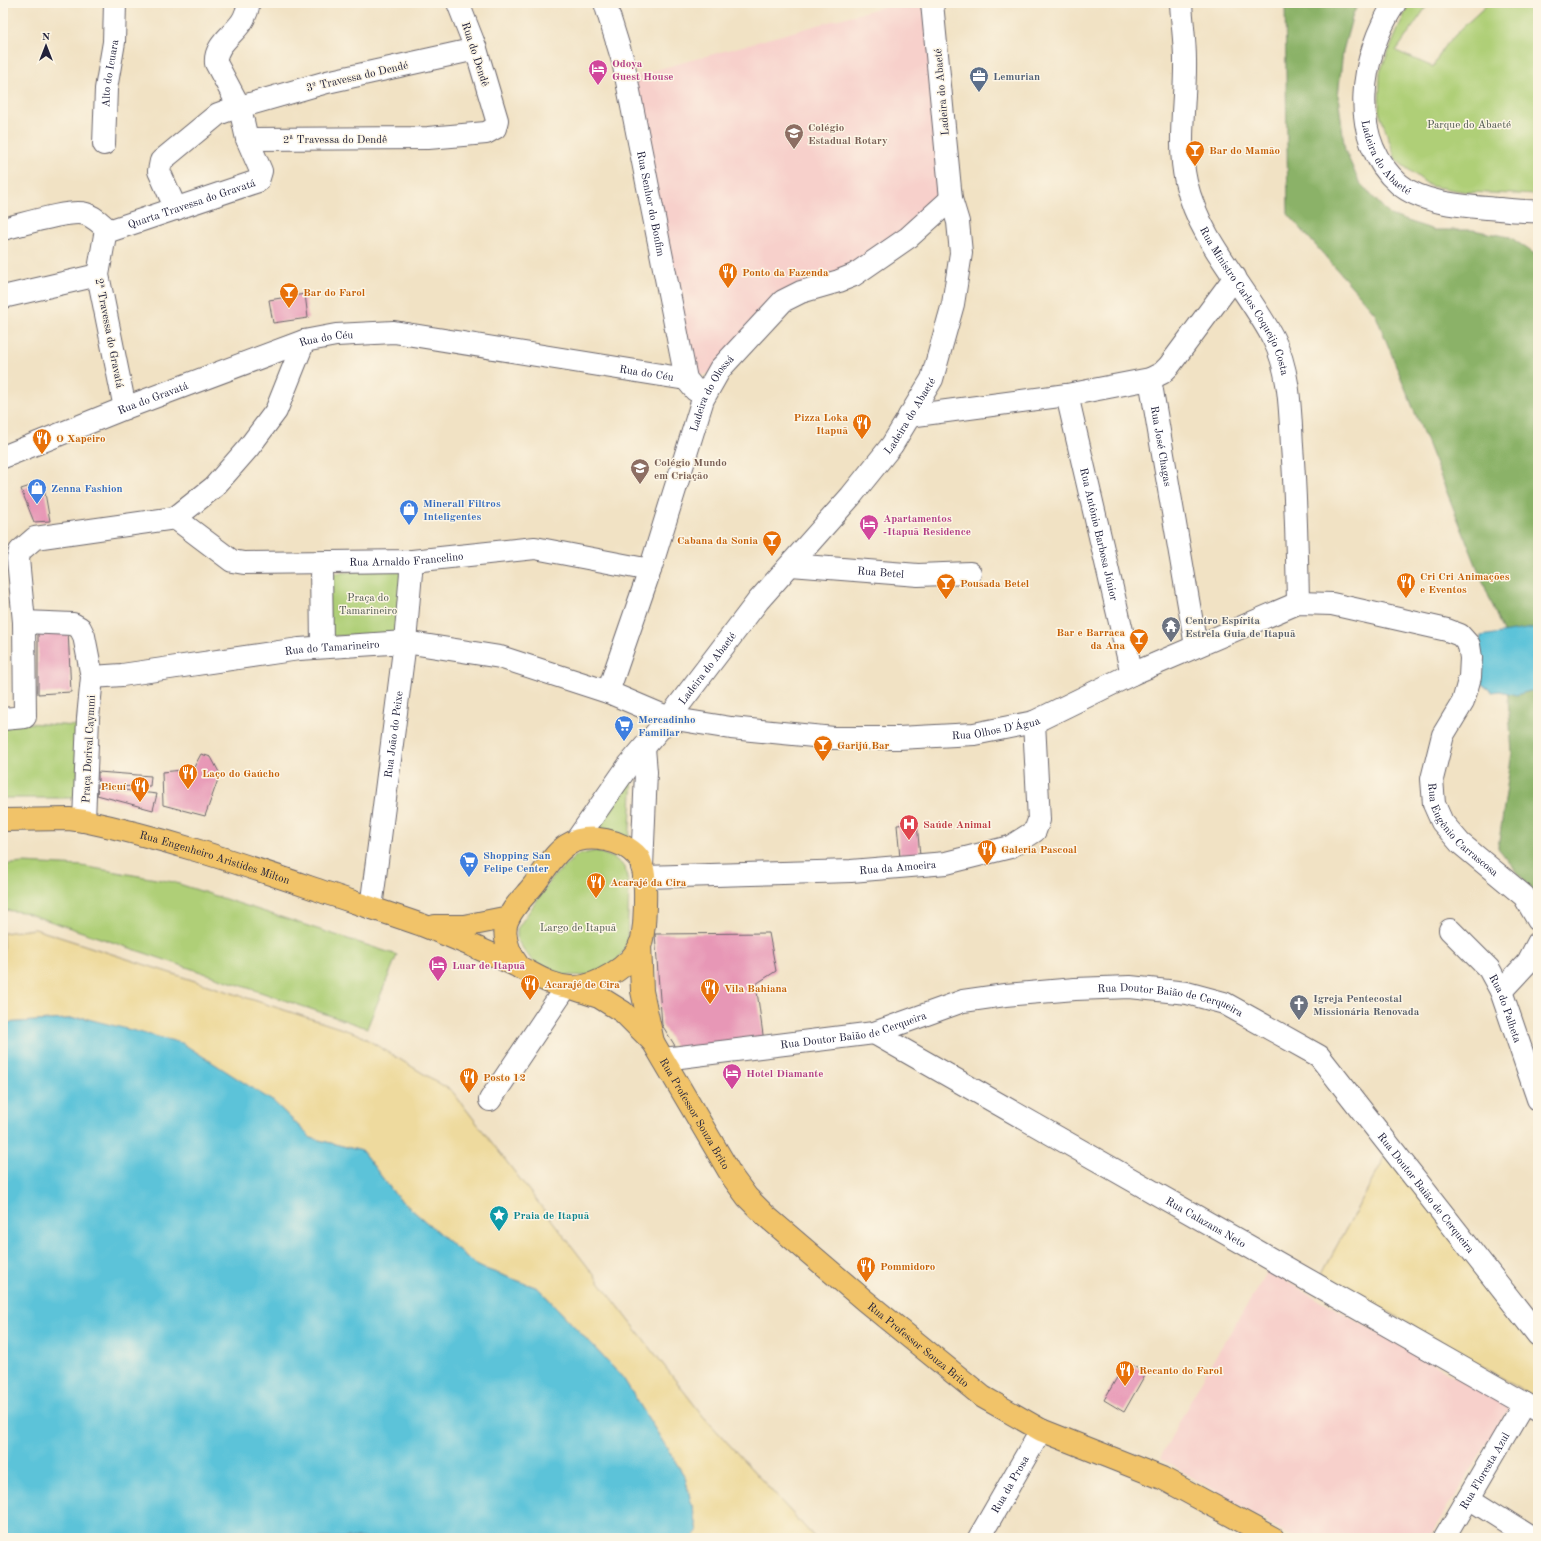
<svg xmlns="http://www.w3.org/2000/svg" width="1541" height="1541" font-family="'Old Standard TT',serif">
  <rect width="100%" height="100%" fill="#fcf5e5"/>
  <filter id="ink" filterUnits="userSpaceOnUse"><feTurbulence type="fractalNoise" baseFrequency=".025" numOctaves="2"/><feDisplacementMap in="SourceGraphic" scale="8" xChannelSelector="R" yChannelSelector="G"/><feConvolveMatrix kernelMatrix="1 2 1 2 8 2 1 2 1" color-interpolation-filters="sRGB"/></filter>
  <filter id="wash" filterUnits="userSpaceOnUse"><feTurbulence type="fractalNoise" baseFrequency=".012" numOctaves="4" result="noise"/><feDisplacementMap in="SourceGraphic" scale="16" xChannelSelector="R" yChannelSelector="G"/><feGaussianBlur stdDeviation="0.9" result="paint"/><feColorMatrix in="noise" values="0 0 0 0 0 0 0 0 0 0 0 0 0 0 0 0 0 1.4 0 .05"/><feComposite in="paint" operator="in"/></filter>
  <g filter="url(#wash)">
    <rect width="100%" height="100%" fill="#f1e2c4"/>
    <g fill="#f7d0cb">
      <path d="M897 3H932L951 199 909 237 791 297 708 374 686 379 627 78Z"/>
      <path d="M1268 1271 1510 1407 1429 1538H1294L1160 1458 1206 1372Z"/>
    </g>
    <g fill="#afcf77" stroke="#687859">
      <path d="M1412 3H1429L1396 51 1433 67 1443 48 1463 27 1489 3H1538V195L1467 192 1430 186 1396 160 1379 111 1380 72 1407 8Z"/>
      <path d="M406 567 399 636H330L327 574Z"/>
      <path d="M26 723 78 726V798H3V726Z"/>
      <path d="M633 776 629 843 589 830Z"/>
      <path d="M596 851 614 858 625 867 629 888 627 944 614 966 591 976 562 975 532 961 517 940V929L553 877 577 855Z"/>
      <path d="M23 863 82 866 173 882 397 955 367 1028 23 912 3 910V865Z"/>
    </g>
    <path fill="#8bb268" stroke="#566a52" d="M1285 3H1359L1353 14 1343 51 1338 96 1345 150 1359 182 1390 215 1434 230H1473L1510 237 1536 255 1538 259V898L1498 848 1512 752 1503 632 1375 313 1288 214Z"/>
    <g fill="#eeda9e" stroke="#887e6c">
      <path d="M35 929 358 1034 452 1091 703 1416 815 1538H693L698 1531 685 1477 623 1378 538 1288 477 1266 397 1197 362 1151 311 1138 274 1102 84 1018 3 1023V933Z"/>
      <path d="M1391 1146 1538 1346V1399L1322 1273Z"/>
    </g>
    <g fill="#5cc3d9" stroke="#3f728a">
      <path d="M1533 628 1538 630 1537 689 1516 695 1500 691 1492 692 1478 681 1481 636Z"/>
      <path d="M84 1018 182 1043 274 1102 311 1138 362 1151 397 1197 477 1266 538 1288 623 1378 685 1477 698 1531 693 1538H3V1023Z"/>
    </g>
    <g id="blocks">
      <g fill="#e797b6">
        <path d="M305 294 308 318 273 323 269 300Z"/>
        <path d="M43 482 50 521 34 522 21 489Z"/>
        <path d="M68 630 71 692 38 694V631Z"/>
        <path d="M201 754 211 757 220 774 205 816 163 805 162 772 193 769Z"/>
        <path d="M98 772 151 776 150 786 98 787Z"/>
        <path d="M98 787 157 794 153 810 97 795Z"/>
        <path d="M917 823 920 856 900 858 897 825Z"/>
        <path d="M769 933 776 971 756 984 764 1042 677 1049 662 1025 655 934Z"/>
        <path d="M1126 1362 1146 1373 1124 1412 1104 1400Z"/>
      </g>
    </g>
  </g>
  <g filter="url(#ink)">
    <use href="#blocks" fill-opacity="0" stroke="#6a656b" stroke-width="1"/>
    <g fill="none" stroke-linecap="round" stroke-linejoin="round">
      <g stroke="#6a656b" stroke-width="24">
        <g id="minor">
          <path d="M249 3C248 8 246 14 244 18 237 33 214 44 216 63L240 108 247 139 428 138 486 133 495 128 497 120 476 49 458 3"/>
          <path id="s1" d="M605 3 623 61 686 379 695 390"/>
          <path id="s2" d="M1181 3C1182 22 1185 41 1185 60 1186 100 1177 142 1186 182 1200 242 1245 285 1273 338 1290 371 1290 410 1292 446 1296 498 1297 550 1298 603"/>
          <path id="s3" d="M1395 3C1360 55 1347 139 1399 184 1424 205 1468 206 1499 209 1511 210 1525 212 1538 211"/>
          <path id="s4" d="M104 144 106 89 114 42 115 3"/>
          <path d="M176 209 159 171 161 161 218 114 229 110 327 82 476 49"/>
          <path d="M3 229C21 225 70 209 86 214 96 218 102 224 109 231"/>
          <path d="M3 297 98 275"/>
          <path id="s5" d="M1150 379 1196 646"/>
          <path id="s6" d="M1067 395 1132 674"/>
          <path id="s7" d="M125 408 98 275 105 235 109 231 258 181 261 171 247 139"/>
          <path d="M909 416 1067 395 1150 379 1162 373 1169 366 1235 277"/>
          <path id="s8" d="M3 457 125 408 304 341 336 335 394 332 686 379"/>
          <path id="s9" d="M175 518 232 561 244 563 412 561 535 548 650 570"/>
          <path d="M321 563 322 647"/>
          <path id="s10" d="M791 565 918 575 970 573"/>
          <path d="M24 622 73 624 80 628 84 636 92 677 88 718 84 821"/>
          <path id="s11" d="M92 677 122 675 299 649 405 642 500 657 608 692 669 718 731 728 834 738H898L974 734 1034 722 1132 674 1298 603 1332 604 1447 630 1460 635 1469 645 1471 658 1470 677 1463 702 1443 735 1432 779 1434 804 1442 822 1460 843 1524 896 1538 920"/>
          <path id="s12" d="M608 692 650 570 703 399 720 369 783 301 801 292 839 281 854 275 909 237 951 199"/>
          <path d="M3 719 25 717 24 622 18 559 20 551 35 538 175 518 214 487 249 447 276 411 304 341"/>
          <path id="s13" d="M577 839 628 766 669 718 758 601 851 496 892 445 932 379 953 304 961 253 958 222 951 199 932 3"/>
          <path d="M642 867 646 772 644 748"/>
          <path id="s14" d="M644 877 851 871 946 863 1010 847 1035 831 1039 820 1034 722"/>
          <path id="s15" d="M371 908 405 642 412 561"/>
          <path id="s16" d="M1450 930 1489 969 1501 991 1538 1099"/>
          <path d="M1501 991 1528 962 1538 943"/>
          <path id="s17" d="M874 1033 1538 1411"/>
          <path id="s18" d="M664 1059 874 1033 963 1001 1005 995 1075 989 1130 987 1187 993 1224 1003 1319 1056 1538 1335"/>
          <path d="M490 1100 566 987"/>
          <path d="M1469 1498 1532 1538"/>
          <path id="s19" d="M979 1538 1041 1430"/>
          <path id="s20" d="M1445 1538 1524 1403"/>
        </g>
      </g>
      <g stroke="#6a656b" stroke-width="24">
        <g id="major">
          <path id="s21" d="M3 820 69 819 84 821C161 837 235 862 309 887 347 900 385 912 422 925 455 938 488 952 519 967 536 975 551 986 570 987 594 989 632 966 641 943 643 937 643 930 644 925 645 908 648 871 638 857 630 848 617 842 606 840 562 832 555 858 532 887 523 898 509 911 506 925 503 941 511 956 520 968"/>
          <path d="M435 926H464L509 917"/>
          <path d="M640 944 642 991 653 1042"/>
          <path id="s22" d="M572 988 599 997 623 1012 653 1042 733 1178 747 1197 766 1216 864 1300 983 1397 1041 1430 1162 1478 1273 1538"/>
        </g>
      </g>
      <use href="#minor" stroke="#fff" stroke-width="22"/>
      <use href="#major" stroke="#f1c369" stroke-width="22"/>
    </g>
  </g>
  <defs>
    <g id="hotel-pin" transform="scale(1)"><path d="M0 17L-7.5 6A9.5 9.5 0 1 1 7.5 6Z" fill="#d1479c" stroke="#fcf5e5"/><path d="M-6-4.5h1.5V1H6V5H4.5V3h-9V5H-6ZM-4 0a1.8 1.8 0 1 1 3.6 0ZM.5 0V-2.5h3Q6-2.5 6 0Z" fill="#fff"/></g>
    <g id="office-pin" transform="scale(1)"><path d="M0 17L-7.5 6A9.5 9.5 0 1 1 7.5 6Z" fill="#5c6f8a" stroke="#fcf5e5"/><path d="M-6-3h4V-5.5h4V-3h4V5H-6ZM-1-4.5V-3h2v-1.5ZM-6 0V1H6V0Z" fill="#fff"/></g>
    <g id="school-pin" transform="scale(1)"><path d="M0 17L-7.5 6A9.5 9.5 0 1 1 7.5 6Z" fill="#8d6e63" stroke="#fcf5e5"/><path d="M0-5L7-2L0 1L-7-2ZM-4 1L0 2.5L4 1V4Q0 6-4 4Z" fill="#fff"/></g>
    <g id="bar-pin" transform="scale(1)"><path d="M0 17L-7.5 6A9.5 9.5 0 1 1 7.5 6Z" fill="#e8710a" stroke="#fcf5e5"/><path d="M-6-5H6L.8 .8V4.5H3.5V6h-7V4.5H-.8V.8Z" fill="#fff"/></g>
    <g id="restaurant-pin" transform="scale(1)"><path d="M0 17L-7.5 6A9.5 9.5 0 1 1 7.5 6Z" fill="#e8710a" stroke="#fcf5e5"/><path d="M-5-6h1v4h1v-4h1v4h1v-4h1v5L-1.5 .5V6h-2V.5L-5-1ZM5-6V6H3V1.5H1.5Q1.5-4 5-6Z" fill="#fff"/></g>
    <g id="shop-pin" transform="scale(1)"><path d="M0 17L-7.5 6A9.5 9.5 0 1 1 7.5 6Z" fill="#3f7fe0" stroke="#fcf5e5"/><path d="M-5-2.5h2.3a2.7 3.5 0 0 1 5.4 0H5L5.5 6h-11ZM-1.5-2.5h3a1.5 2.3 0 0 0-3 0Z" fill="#fff"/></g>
    <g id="temple-pin" transform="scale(1)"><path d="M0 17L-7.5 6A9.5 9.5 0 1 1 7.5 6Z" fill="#6b7280" stroke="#fcf5e5"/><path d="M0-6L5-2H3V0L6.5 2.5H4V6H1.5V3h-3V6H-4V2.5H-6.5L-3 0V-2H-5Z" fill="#fff"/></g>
    <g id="supermarket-pin" transform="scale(1)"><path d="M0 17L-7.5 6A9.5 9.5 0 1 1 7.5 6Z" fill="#3f7fe0" stroke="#fcf5e5"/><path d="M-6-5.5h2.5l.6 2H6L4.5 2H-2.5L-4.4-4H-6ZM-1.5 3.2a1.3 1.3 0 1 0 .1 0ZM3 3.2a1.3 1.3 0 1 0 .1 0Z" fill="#fff"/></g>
    <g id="hospital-pin" transform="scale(1)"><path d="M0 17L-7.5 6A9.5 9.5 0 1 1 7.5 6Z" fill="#e0444e" stroke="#fcf5e5"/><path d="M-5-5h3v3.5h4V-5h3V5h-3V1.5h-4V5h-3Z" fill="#fff"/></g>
    <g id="church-pin" transform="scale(1)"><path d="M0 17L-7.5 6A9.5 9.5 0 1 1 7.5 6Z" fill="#6b7280" stroke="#fcf5e5"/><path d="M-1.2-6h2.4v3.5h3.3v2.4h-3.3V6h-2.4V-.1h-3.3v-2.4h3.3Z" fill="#fff"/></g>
    <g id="sight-pin" transform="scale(1)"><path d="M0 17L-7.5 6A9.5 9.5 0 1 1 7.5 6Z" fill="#0f9aa8" stroke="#fcf5e5"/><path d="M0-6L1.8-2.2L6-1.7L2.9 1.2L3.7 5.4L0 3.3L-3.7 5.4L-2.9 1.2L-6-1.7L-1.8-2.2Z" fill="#fff"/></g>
  </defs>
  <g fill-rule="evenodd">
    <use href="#hotel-pin" x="598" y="69"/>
    <use href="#office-pin" x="979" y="76"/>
    <use href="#school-pin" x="794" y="133"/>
    <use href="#bar-pin" x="1195" y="150"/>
    <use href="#restaurant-pin" x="728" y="272"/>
    <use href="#bar-pin" x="289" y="292"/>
    <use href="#restaurant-pin" x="862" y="423"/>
    <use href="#restaurant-pin" x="42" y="438"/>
    <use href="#school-pin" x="640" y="468"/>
    <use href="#shop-pin" x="37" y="488"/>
    <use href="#shop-pin" x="409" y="509"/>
    <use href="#hotel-pin" x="869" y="524"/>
    <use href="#bar-pin" x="772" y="540"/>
    <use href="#restaurant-pin" x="1406" y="582"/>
    <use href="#bar-pin" x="946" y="583"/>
    <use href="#temple-pin" x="1171" y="626"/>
    <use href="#bar-pin" x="1139" y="638"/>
    <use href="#supermarket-pin" x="624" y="725"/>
    <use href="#bar-pin" x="823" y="745"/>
    <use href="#restaurant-pin" x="188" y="773"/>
    <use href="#restaurant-pin" x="140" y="786"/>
    <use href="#hospital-pin" x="909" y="824"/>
    <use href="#restaurant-pin" x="987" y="849"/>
    <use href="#supermarket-pin" x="469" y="861"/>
    <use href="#restaurant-pin" x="596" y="882"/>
    <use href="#hotel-pin" x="438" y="965"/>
    <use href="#restaurant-pin" x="530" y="984"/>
    <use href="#restaurant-pin" x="710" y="988"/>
    <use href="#church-pin" x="1299" y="1004"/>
    <use href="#hotel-pin" x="732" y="1073"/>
    <use href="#restaurant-pin" x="469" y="1077"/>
    <use href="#sight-pin" x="499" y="1215"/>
    <use href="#restaurant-pin" x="866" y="1266"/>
    <use href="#restaurant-pin" x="1125" y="1370"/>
  </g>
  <g text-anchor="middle" stroke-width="3" stroke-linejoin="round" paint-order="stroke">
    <g font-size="11" fill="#22223b" stroke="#fcf5e5">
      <text transform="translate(476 54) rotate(72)" y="4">Rua do Dendê</text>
      <text dy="4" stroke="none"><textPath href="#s4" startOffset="71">Alto do Icuara</textPath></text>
      <text transform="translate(357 76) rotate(-13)" y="4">3º Travessa do Dendé</text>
      <text transform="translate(941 92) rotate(-95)" y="4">Ladeira do Abaeté</text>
      <text x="335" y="143">2ª Travessa do Dendê</text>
      <text dy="4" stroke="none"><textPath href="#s3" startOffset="167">Ladeira do Abaeté</textPath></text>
      <text dy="4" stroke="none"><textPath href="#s7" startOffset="269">Quarta Travessa do Gravatá</textPath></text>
      <text dy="4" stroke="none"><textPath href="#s1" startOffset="206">Rua Senhor do Bonfim</textPath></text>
      <text dy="4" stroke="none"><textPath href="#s2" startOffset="313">Rua Ministro Carlos Coqueijo Costa</textPath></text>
      <text transform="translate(110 333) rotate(79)" y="4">2ª Travessa do Gravatá</text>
      <text dy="4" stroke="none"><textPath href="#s8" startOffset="345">Rua do Céu</textPath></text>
      <text dy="4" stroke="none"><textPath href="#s8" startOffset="669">Rua do Céu</textPath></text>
      <text dy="4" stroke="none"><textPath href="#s12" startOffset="317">Ladeira do Olossá</textPath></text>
      <text dy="4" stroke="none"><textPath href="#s8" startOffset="161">Rua do Gravatá</textPath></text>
      <text dy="4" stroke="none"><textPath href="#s13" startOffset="539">Ladeira do Abaeté</textPath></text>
      <text dy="4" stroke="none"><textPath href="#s5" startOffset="68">Rua José Chagas</textPath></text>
      <text dy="4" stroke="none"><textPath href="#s6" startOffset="143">Rua Antônio Barbosa Júnior</textPath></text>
      <text dy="4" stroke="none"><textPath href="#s9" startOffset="246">Rua Arnaldo Francelino</textPath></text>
      <text dy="4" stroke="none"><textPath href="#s10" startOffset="90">Rua Betel</textPath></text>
      <text dy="4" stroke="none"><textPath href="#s11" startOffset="242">Rua do Tamarineiro</textPath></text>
      <text dy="4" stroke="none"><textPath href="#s13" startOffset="215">Ladeira do Abaeté</textPath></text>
      <text dy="4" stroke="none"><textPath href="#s11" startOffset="920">Rua Olhos D'Água</textPath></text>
      <text dy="4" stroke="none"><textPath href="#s15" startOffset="175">Rua João do Peixe</textPath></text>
      <text transform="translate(88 749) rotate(-87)" y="4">Praça Dorival Caymmi</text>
      <text dy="4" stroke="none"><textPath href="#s11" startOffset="1632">Rua Eugênio Carrascosa</textPath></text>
      <text dy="4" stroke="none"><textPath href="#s21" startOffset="217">Rua Engenheiro Aristides Milton</textPath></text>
      <text dy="4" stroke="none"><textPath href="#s14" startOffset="254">Rua da Amoeira</textPath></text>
      <text dy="4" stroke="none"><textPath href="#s18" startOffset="516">Rua Doutor Baião de Cerqueira</textPath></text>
      <text dy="4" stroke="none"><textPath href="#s16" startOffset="98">Rua do Palheta</textPath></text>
      <text dy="4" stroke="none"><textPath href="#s18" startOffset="192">Rua Doutor Baião de Cerqueira</textPath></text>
      <text dy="4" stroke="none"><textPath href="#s22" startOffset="182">Rua Professor Souza Brito</textPath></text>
      <text dy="4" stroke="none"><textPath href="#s18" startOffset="852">Rua Doutor Baião de Cerqueira</textPath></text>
      <text dy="4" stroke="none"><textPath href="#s17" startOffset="382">Rua Calazans Neto</textPath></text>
      <text dy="4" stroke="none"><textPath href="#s22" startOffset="507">Rua Professor Souza Brito</textPath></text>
      <text dy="4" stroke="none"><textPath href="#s20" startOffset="78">Rua Floresta Azul</textPath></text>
      <text dy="4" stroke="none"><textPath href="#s19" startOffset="62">Rua da Prosa</textPath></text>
    </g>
    <g font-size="11" font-weight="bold" fill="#b23c85" stroke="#fcf5e5" text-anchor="start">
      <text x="612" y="67">Odoya<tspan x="612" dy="13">Guest House</tspan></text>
      <text x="883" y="522">Apartamentos<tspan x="883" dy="13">-Itapuã Residence</tspan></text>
      <text x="452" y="969">Luar de Itapuã</text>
      <text x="746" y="1077">Hotel Diamante</text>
    </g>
    <g font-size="11" font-weight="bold" fill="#4e5e75" stroke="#fcf5e5" text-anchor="start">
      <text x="993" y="80">Lemurian</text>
    </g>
    <g font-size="11" fill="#4c564d" stroke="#fcf5e5">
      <text x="1469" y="128">Parque do Abaeté</text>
      <text x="368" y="601">Praça do<tspan x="368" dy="13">Tamarineiro</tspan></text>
      <text x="578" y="931">Largo de Itapuã</text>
    </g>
    <g font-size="11" font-weight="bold" fill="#785e54" stroke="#fcf5e5" text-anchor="start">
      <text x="808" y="131">Colégio<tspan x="808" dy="13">Estadual Rotary</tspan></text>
      <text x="654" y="466">Colégio Mundo<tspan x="654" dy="13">em Criação</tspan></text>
    </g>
    <g font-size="11" font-weight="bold" fill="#c56008" stroke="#fcf5e5" text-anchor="start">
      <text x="1209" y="154">Bar do Mamão</text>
      <text x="742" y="276">Ponto da Fazenda</text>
      <text x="303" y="296">Bar do Farol</text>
      <text x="848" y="421" text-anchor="end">Pizza Loka<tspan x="848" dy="13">Itapuã</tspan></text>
      <text x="56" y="442">O Xapeiro</text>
      <text x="758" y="544" text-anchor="end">Cabana da Sonia</text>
      <text x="1420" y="580">Cri Cri Animações<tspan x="1420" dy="13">e Eventos</tspan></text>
      <text x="960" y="587">Pousada Betel</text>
      <text x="1125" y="636" text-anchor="end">Bar e Barraca<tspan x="1125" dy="13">da Ana</tspan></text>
      <text x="837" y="749">Garijú Bar</text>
      <text x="202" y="777">Laço do Gaúcho</text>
      <text x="126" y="790" text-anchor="end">Picuí</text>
      <text x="1001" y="853">Galeria Pascoal</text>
      <text x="610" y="886">Acarajé da Cira</text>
      <text x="544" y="988">Acarajé de Cira</text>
      <text x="724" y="992">Vila Bahiana</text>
      <text x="483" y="1081">Posto 12</text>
      <text x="880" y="1270">Pommidoro</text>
      <text x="1139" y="1374">Recanto do Farol</text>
    </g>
    <g font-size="11" font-weight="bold" fill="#366cbe" stroke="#fcf5e5" text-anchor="start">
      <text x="51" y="492">Zenna Fashion</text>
      <text x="423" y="507">Minerall Filtros<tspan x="423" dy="13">Inteligentes</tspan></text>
      <text x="638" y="723">Mercadinho<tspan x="638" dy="13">Familiar</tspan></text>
      <text x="483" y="859">Shopping San<tspan x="483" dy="13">Felipe Center</tspan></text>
    </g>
    <g font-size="11" font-weight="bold" fill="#5b616d" stroke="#fcf5e5" text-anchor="start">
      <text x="1185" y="624">Centro Espírita<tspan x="1185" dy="13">Estrela Guia de Itapuã</tspan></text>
      <text x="1313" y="1002">Igreja Pentecostal<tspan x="1313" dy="13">Missionária Renovada</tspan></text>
    </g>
    <g font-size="11" font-weight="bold" fill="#be3a42" stroke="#fcf5e5" text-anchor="start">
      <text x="923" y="828">Saúde Animal</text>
    </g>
    <g font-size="11" font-weight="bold" fill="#0d838f" stroke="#fcf5e5" text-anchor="start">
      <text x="513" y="1219">Praia de Itapuã</text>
    </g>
  </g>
  <rect width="1541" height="1541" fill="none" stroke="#fcf5e5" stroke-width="16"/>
  <g transform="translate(46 46)" stroke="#fcf5e5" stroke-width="3" paint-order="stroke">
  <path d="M0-3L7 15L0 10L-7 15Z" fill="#22223b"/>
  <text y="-6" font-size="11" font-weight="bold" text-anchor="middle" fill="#22223b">N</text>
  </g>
</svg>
